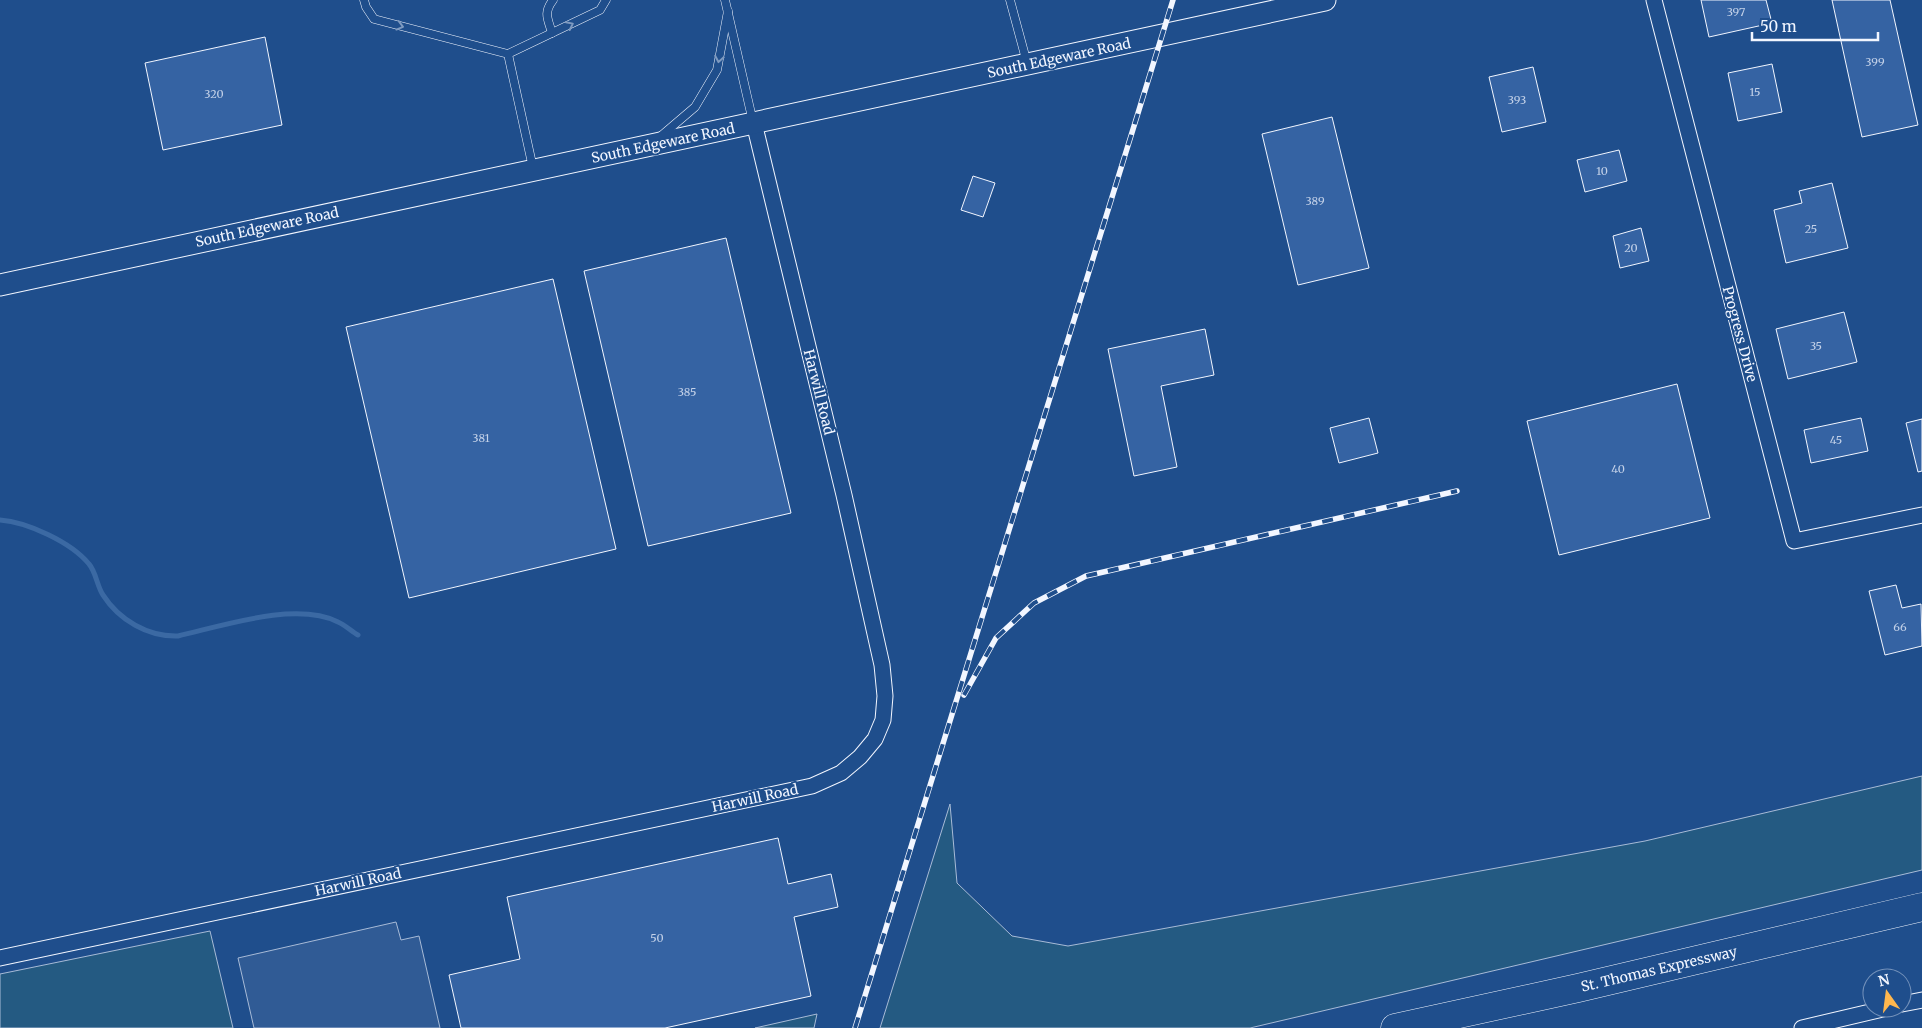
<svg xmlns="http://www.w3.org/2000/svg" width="1922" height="1028" font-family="Merriweather,serif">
  <rect width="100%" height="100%" fill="#1f4e8c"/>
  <g fill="#245a82" stroke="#a8bbd7">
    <path d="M1922 776V870L1250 1028H880L950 804 957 883 1012 936 1068 946 1645 841Z"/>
    <path d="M210 931 233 1028H0V974Z"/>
    <path d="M817 1014 814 1028H755Z"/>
  </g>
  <path fill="#305b95" stroke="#a8bbd7" d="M396 922 401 940 419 936 440 1028H254L238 958Z"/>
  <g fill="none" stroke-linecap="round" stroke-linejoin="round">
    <path stroke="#3b69a3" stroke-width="5" d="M0 520C27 522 71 542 89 564 96 572 97 586 103 595 119 620 148 637 178 636 222 626 296 601 338 622 345 625 351 631 358 635"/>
  </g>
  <g fill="#3563a3" stroke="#f2f6ff">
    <path d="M1701 0H1766L1772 23 1709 37Z"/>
    <path d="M1832 0H1890L1918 125 1862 137Z"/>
    <path d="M265 37 282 125 163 150 145 63Z"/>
    <path d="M1772 64 1782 112 1738 121 1728 73Z"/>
    <path d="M1533 67 1546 122 1502 132 1489 77Z"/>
    <path d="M1332 117 1369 268 1298 285 1262 134Z"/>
    <path d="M1619 150 1627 181 1585 192 1577 160Z"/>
    <path d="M973 176 995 183 983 217 961 210Z"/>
    <path d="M1832 183 1848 248 1786 263 1774 210 1802 203 1799 191Z"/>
    <path d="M1641 228 1649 261 1620 268 1613 236Z"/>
    <path d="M726 238 791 513 648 546 584 271Z"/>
    <path d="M553 279 616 549 409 598 346 327Z"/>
    <path d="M1844 312 1857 362 1788 379 1776 329Z"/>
    <path d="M1205 329 1214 375 1161 386 1177 467 1134 476 1108 349Z"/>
    <path d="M1677 384 1710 518 1559 555 1527 421Z"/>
    <path d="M1369 418 1378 453 1339 463 1330 428Z"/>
    <path d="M1861 418 1868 451 1811 463 1804 430Z"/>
    <path d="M1922 419V471L1918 472 1906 423Z"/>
    <path d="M1896 585 1902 608 1921 604 1922 646 1885 655 1869 591Z"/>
    <path d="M778 838 788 884 831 874 838 907 794 917 811 996 665 1028H461L449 975 520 959 507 897Z"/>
  </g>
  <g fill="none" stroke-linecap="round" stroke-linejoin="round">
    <g stroke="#f2f6ff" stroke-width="9">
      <g id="lane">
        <path d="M364 0 366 7 374 19 508 54 600 10 606 0"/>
        <path d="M725 0 753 122"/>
        <path d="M1010 0 1027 63"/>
        <path d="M552 33C548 19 543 13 553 0"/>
        <path d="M508 54 533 168"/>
        <path d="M661 136 695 107 717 70 728 11"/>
      </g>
    </g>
    <g stroke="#f2f6ff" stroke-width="17">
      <g id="street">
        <path d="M1654 0 1794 541 1922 515"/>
        <path d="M0 958 812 786 841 773 860 757 875 739 883 720 885 696 882 665 844 495 754 123"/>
        <path d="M1902 1004 1922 1000"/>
        <path d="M1802 1028 1887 1008"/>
      </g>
    </g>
    <g stroke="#f2f6ff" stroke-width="23">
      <path id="secondary" d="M0 285 1325 0"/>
    </g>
    <g stroke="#f2f6ff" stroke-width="29">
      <path id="highway" d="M1395 1028 1578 988 1922 907"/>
    </g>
    <use href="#lane" stroke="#1f4e8c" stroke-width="8"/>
    <use href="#street" stroke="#1f4e8c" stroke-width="15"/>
    <use href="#secondary" stroke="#1f4e8c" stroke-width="21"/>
    <use href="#highway" stroke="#1f4e8c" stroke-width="28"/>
    <g stroke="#f2f6ff" stroke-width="5.5">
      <g id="rail">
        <path d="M964 695 996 638 1034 603 1086 576 1457 491"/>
        <path d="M855 1028 1173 0"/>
      </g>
    </g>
    <use href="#rail" stroke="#1f4e8c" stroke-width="4" stroke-dasharray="11" stroke-linecap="butt"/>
  </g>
  <defs><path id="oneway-chevron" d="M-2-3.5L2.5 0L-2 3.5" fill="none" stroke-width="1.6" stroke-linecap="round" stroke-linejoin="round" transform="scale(1.25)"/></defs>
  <g stroke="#7e9ac0">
    <use href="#oneway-chevron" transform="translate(570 25) rotate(-26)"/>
    <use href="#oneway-chevron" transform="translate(400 26) rotate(15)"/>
    <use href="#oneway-chevron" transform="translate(719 59) rotate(100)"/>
  </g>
  <g text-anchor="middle" stroke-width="4" stroke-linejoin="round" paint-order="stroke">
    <g font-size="11" fill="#c3d1e8">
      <text x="1736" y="16">397</text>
      <text x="1875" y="66">399</text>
      <text x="1755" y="96">15</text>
      <text x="214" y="98">320</text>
      <text x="1517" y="104">393</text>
      <text x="1602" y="175">10</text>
      <text x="1315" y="205">389</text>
      <text x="1811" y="233">25</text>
      <text x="1631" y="252">20</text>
      <text x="1816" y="350">35</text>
      <text x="687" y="396">385</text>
      <text x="481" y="442">381</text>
      <text x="1836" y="444">45</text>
      <text x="1618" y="473">40</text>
      <text x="1900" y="631">66</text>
      <text x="657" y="942">50</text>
    </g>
    <g font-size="14" fill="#f2f6ff" stroke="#1f4e8c">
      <text transform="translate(1059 58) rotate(-12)" y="5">South Edgeware Road</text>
      <text transform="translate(663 143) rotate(-12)" y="5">South Edgeware Road</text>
      <text transform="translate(267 227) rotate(-12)" y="5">South Edgeware Road</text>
      <text transform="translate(1740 334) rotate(75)" y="5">Progress Drive</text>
      <text transform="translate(819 392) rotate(76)" y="5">Harwill Road</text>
      <text transform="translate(755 798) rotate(-12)" y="5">Harwill Road</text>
      <text transform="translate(358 882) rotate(-12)" y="5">Harwill Road</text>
      <text transform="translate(1659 969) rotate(-13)" y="5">St. Thomas Expressway</text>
    </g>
  </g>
  <g transform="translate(1887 993) rotate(346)"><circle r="24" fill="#1f4e8c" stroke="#7391ba"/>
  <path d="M0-4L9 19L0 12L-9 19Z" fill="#ffb74d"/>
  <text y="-8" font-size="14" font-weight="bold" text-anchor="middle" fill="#f2f6ff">N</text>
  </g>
  <path d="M1752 32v8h126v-8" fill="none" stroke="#f2f6ff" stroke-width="2.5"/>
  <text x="1760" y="32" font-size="15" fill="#f2f6ff" stroke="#1f4e8c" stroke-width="4" paint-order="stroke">50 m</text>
</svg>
